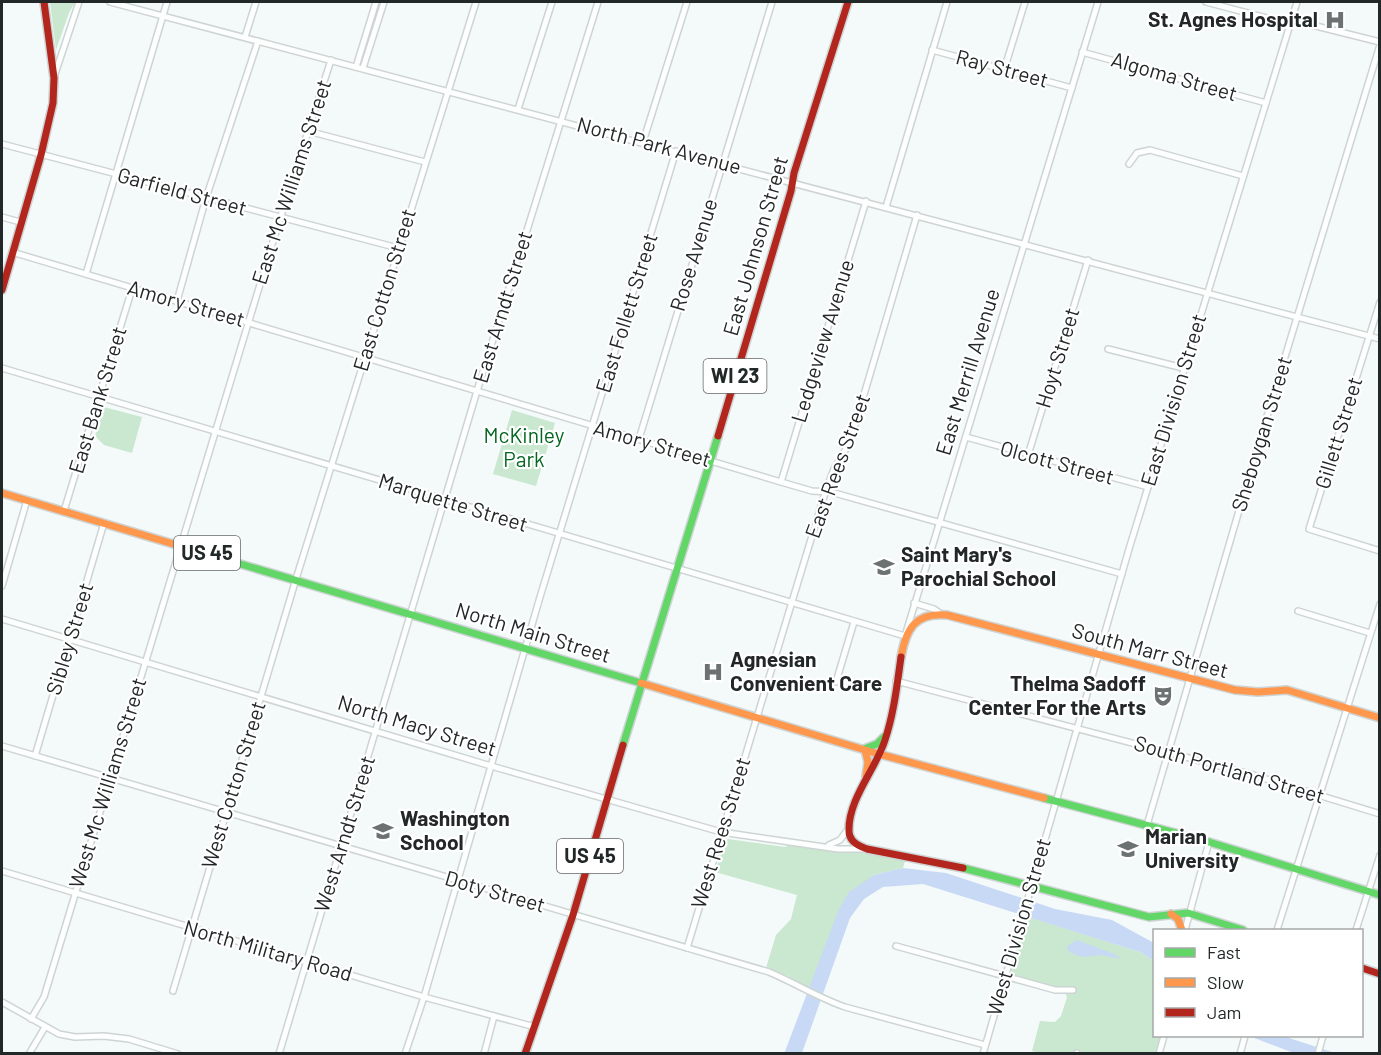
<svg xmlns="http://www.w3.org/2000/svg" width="1381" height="1055" font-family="Barlow,sans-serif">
  <rect width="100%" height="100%" fill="#f4fafa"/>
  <g fill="#cae7cf">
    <path d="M50 2H75L69 13 56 50Z"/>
    <path d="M104 407 142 417 132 453 104 445 95 436Z"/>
    <path d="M512 410 555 423 536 486 493 474Z"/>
    <path d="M728 839 785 847 790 845 857 852 905 861 903 868 874 875 808 991 788 976 766 968 776 935 791 919 797 895 715 872 723 847 722 843Z"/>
    <path d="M1023 915 1140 952 1154 961V1036H1164L1159 1053 1042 1054 1032 1051 1040 1021 1055 1022 1061 1016 1067 997 1064 990 1004 976Z"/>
  </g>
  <g fill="#c8d9f5">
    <path d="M903 868 946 873 1055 909 1112 920 1154 943V961L1140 952 923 884 883 887 864 899 850 918 802 1053 784 1054 839 909 849 892 874 875Z"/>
    <path d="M1077 940 1114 954 1121 959 1100 955 1082 957 1069 952 1067 946Z"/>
    <path d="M1249 1036H1283L1335 1053H1294Z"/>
  </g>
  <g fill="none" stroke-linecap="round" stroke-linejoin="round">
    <g stroke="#ced4d4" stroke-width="8">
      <g id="street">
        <path d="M110 2 1380 339"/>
        <path d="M1206 2 1282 22H1300L1380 42"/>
        <path d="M245 37 256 2"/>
        <path d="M932 50 1072 88"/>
        <path d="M1082 52 1266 103"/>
        <path d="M356 67 376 2"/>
        <path d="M363 68 384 2"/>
        <path d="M1004 70 1025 2"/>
        <path d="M54 77 79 2"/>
        <path d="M518 109 552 2"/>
        <path d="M308 131 425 162"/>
        <path d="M643 142 687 2"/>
        <path d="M2 144 398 248"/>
        <path d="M1129 164 1137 153 1150 150 1243 176"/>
        <path d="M886 207 947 2"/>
        <path d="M2 217 20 222"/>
        <path d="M12 252 781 482 812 491 831 492 1122 574"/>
        <path d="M86 274 167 2"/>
        <path d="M177 301 206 198 258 41"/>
        <path d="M1380 302 1309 529 1380 551"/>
        <path d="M1108 349 1183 368"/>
        <path d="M2 368 905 636 1098 2"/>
        <path d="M966 437 1148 487"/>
        <path d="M639 439 772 2"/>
        <path d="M1028 455 1088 260"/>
        <path d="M781 482 866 201"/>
        <path d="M64 511 132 289"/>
        <path d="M2 586 27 500"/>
        <path d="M914 603 934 609 941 614"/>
        <path d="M1298 611 1370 633"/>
        <path d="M2 619 491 766 721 832 838 849H865"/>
        <path d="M896 681 1250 774 1380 814"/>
        <path d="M836 682 854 622"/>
        <path d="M2 746 769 972C795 983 819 998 845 1007L985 1045"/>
        <path d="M35 756 104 523"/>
        <path d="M1147 825 1260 439 1380 45"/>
        <path d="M829 845 840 840 848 829"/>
        <path d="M2 871 424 997 535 1027"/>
        <path d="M1185 930 1209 842"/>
        <path d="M1277 930 1380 604"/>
        <path d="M1356 930 1380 855"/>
        <path d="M896 946 1055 990H1073"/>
        <path d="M687 948 825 493 834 469 850 442 917 215"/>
        <path d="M173 991 296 579 476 2"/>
        <path d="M2 1002 59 1034 75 1037 104 1036 129 1039 178 1054"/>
        <path d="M31 1019 44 997 278 225 331 60"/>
        <path d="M29 1054 45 1027"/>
        <path d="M279 1054 477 391 598 2"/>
        <path d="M405 1054 424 997 540 597 676 151"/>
        <path d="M484 1054 494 1016"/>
        <path d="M983 1054 1129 549 1297 2"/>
        <path d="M1077 1054V1053"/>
        <path d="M1159 1054 1164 1036"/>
        <path d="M1240 1054 1245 1036"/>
        <path d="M1318 1054 1323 1036"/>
      </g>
    </g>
    <g stroke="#ced4d4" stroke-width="10">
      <g id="fast">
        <path d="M227 560 641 683"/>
        <path d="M623 745 718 436"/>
        <path d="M864 749 877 744 884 737"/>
        <path d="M1044 798 1209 842 1380 895"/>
        <path d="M963 868 1149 917 1188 913 1243 930"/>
      </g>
    </g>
    <g stroke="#ced4d4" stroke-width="10">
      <g id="slow">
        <path d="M2 493 227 560"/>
        <path d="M901 657C906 629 915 612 947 615L1235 690 1258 692 1287 690 1380 718"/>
        <path d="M641 683 875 753 1044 798"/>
        <path d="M865 750 868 762 866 776"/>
        <path d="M1171 914 1178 919 1182 930"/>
      </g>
    </g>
    <g stroke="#ced4d4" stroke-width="10">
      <g id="jam">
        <path d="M2 290 41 155 53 103 54 78 44 2"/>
        <path d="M718 436 791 191 794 173 848 2"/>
        <path d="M901 657C897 685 894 713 885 740 876 769 848 799 849 831 849 841 858 846 867 849L963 868"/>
        <path d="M1362 968 1380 974"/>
        <path d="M525 1054 573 915 623 745"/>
      </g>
    </g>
    <use href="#street" stroke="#fdfefe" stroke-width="5"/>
    <use href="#fast" stroke="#63d668" stroke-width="7"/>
    <use href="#slow" stroke="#ff974d" stroke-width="7"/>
    <use href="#jam" stroke="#b3261e" stroke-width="7"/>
  </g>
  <defs>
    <g id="hospital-bare" transform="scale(1.62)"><path d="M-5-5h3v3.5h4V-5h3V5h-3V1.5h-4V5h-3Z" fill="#6c7272" stroke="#fff" stroke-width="2.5" paint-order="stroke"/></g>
    <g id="school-bare" transform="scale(1.62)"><path d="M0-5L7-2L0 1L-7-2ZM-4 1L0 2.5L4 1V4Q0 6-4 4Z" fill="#6c7272" stroke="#fff" stroke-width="2.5" paint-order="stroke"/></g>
    <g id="theatre-bare" transform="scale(1.62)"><path d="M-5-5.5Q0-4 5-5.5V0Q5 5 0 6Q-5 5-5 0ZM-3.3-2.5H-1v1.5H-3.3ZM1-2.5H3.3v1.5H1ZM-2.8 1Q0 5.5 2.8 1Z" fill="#6c7272" stroke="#fff" stroke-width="2.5" paint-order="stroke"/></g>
    <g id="university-bare" transform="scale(1.62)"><path d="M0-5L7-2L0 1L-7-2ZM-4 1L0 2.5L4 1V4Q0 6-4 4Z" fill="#6c7272" stroke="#fff" stroke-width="2.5" paint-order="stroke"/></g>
  </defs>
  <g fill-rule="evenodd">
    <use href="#hospital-bare" x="1335" y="20"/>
    <use href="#school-bare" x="884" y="567"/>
    <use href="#hospital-bare" x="713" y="672"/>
    <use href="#theatre-bare" x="1163" y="696"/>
    <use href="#school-bare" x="383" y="831"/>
    <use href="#university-bare" x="1128" y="849"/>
  </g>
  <g text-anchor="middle" stroke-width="4.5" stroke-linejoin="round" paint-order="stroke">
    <g fill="#fff" stroke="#646868" stroke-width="1.5">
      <rect x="703.5" y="359" width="63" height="34" rx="4.5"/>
      <rect x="174" y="536" width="66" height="34" rx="4.5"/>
      <rect x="557" y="839" width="66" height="34" rx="4.5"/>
    </g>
    <g font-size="20" font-weight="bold" fill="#222828">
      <text x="735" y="383">WI 23</text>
      <text x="207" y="560">US 45</text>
      <text x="590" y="863">US 45</text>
    </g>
    <g font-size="21" font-weight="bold" fill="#222828" stroke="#fff" text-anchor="start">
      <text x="1318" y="27" text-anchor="end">St. Agnes Hospital</text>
      <text x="901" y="562">Saint Mary's<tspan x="901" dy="24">Parochial School</tspan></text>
      <text x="730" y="667">Agnesian<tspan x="730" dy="24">Convenient Care</tspan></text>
      <text x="1146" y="691" text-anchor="end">Thelma Sadoff<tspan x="1146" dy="24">Center For the Arts</tspan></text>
      <text x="400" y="826">Washington<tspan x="400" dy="24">School</tspan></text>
      <text x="1145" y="844">Marian<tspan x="1145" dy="24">University</tspan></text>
    </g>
    <g font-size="21" fill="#222828" stroke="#fff">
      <text transform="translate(1002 69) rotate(15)" y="7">Ray Street</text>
      <text transform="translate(1174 77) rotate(16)" y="7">Algoma Street</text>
      <text transform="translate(659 146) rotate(15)" y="7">North Park Avenue</text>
      <text transform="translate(292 182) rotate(-72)" y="7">East Mc Williams Street</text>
      <text transform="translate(182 192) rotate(15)" y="7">Garfield Street</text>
      <text transform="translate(756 246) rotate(-74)" y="7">East Johnson Street</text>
      <text transform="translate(694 255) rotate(-73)" y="7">Rose Avenue</text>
      <text transform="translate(385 290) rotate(-73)" y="7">East Cotton Street</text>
      <text transform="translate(186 304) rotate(16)" y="7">Amory Street</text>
      <text transform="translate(503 307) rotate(-73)" y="7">East Arndt Street</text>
      <text transform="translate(627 313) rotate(-73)" y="7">East Follett Street</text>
      <text transform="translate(823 341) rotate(-73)" y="7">Ledgeview Avenue</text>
      <text transform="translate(1058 358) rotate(-73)" y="7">Hoyt Street</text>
      <text transform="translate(968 372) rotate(-73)" y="7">East Merrill Avenue</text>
      <text transform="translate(98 400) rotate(-73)" y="7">East Bank Street</text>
      <text transform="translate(1174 400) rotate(-73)" y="7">East Division Street</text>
      <text transform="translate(1339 433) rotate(-73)" y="7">Gillett Street</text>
      <text transform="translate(1262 434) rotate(-73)" y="7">Sheboygan Street</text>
      <text transform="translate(652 444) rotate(16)" y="7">Amory Street</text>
      <text transform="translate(1057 463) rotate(15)" y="7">Olcott Street</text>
      <text transform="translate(838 466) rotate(-70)" y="7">East Rees Street</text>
      <text transform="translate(453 503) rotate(17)" y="7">Marquette Street</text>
      <text transform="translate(533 633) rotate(17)" y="7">North Main Street</text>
      <text transform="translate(70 639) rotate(-73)" y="7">Sibley Street</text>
      <text transform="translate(1150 651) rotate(15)" y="7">South Marr Street</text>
      <text transform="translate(417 726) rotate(17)" y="7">North Macy Street</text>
      <text transform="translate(1229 770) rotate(16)" y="7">South Portland Street</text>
      <text transform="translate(108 783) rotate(-73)" y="7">West Mc Williams Street</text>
      <text transform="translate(234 785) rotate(-73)" y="7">West Cotton Street</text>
      <text transform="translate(721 833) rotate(-73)" y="7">West Rees Street</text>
      <text transform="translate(345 834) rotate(-73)" y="7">West Arndt Street</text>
      <text transform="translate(495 892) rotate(16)" y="7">Doty Street</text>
      <text transform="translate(1019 927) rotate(-74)" y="7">West Division Street</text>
      <text transform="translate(268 951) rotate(16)" y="7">North Military Road</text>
    </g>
    <g font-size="21" fill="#036520" stroke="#fff">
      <text x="524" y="443">McKinley<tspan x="524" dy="24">Park</tspan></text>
    </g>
  </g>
  <rect width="1381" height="1055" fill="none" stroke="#222828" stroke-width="6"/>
  <rect x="1153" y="929" width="210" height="108" fill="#ffffff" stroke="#a7a9a9" stroke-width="1.5"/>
  <rect x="1165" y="948" width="30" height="9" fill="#63d668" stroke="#a7a9a9" stroke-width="1.5"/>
  <text x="1207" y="959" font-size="18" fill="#222828">Fast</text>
  <rect x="1165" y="978" width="30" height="9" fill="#ff974d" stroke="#a7a9a9" stroke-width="1.5"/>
  <text x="1207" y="989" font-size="18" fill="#222828">Slow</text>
  <rect x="1165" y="1008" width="30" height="9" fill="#b3261e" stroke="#a7a9a9" stroke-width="1.5"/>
  <text x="1207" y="1019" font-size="18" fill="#222828">Jam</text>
</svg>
